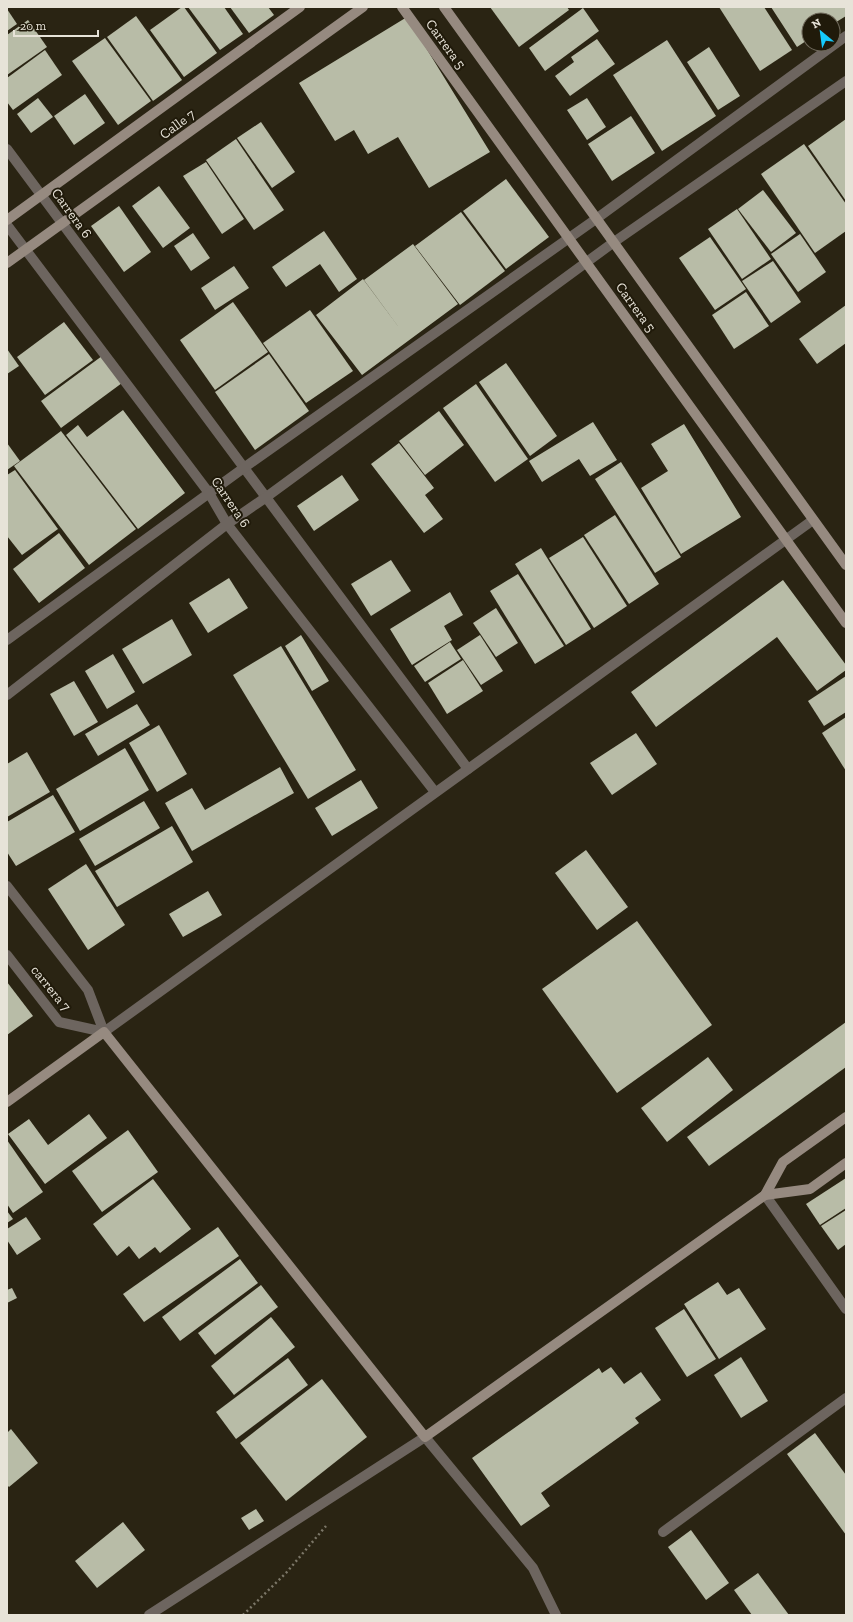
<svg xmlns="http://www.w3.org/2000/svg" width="853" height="1622" font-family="'Zilla Slab',serif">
  <rect width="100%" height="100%" fill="#2a2413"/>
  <g fill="#b8bca7">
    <path d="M182 7H184L217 53 184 77 150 30Z"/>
    <path d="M188 7H224L243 34 220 50Z"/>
    <path d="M230 7H268L274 15 249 33Z"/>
    <path d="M490 7H567L569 10 519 47Z"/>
    <path d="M719 7H764L792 50 760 71Z"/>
    <path d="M771 7H846V16L833 24V20H809V39L797 47Z"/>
    <path d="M583 8 599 31 545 71 529 48Z"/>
    <path d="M7 9 17 24 7 31Z"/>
    <path d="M136 16 182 80 153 101 107 37Z"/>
    <path d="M407 17 490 152 429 188 398 137 368 154 354 130 335 141 299 83Z"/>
    <path d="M28 20 47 47 7 75V35Z"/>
    <path d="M105 38 151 101 118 125 72 61Z"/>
    <path d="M597 39 615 64 570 96 555 76 574 62 571 57Z"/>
    <path d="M667 40 716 116 662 151 613 75Z"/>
    <path d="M709 47 740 96 718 110 687 62Z"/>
    <path d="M45 50 62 75 13 110 7 102V78Z"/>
    <path d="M85 94 105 123 74 145 54 116Z"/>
    <path d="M38 98 53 117 31 133 17 114Z"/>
    <path d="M587 98 606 127 587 140 567 110Z"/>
    <path d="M631 116 655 153 612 181 588 144Z"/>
    <path d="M846 119V201L808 146Z"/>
    <path d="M261 122 295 172 272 188 237 138Z"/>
    <path d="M236 139 284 210 254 230 206 160Z"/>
    <path d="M804 144 846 204V231L815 253 761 174Z"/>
    <path d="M206 162 244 219 222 234 183 176Z"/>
    <path d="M506 179 549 237 506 269 463 211Z"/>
    <path d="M159 186 190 228 163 248 132 206Z"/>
    <path d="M763 190 796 233 771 252 738 209Z"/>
    <path d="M119 206 151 252 124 272 91 226Z"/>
    <path d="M737 209 771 259 742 279 708 229Z"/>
    <path d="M461 212 505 271 460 305 415 246Z"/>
    <path d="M324 231 357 279 339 292 320 264 286 287 272 267Z"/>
    <path d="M193 233 210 258 191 271 174 246Z"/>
    <path d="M800 234 826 272 798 292 771 254Z"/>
    <path d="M710 237 746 289 715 310 679 258Z"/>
    <path d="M413 244 458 304 362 375 316 315 363 279 403 333 364 280Z"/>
    <path d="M773 261 801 302 771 323 742 281Z"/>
    <path d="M234 266 249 288 215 310 201 288Z"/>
    <path d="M746 292 769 326 734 349 712 315Z"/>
    <path d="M233 302 268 352 215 390 180 340Z"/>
    <path d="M846 305V343L817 364 799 339Z"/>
    <path d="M310 310 353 371 306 403 263 343Z"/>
    <path d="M64 322 93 360 45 395 17 357Z"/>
    <path d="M7 349 19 366 7 374Z"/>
    <path d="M269 354 309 411 255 450 215 392Z"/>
    <path d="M102 356 122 383 61 428 41 401Z"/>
    <path d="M506 363 557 436 530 456 479 382Z"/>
    <path d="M476 384 528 459 495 482 443 408Z"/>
    <path d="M123 410 185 493 138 529 66 435 78 425 87 437Z"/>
    <path d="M439 411 464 445 425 475 399 441Z"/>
    <path d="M593 422 617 460 590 476 579 459 542 482 529 461Z"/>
    <path d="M684 424 741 517 681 554 641 488 668 471 651 444Z"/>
    <path d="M61 431 136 529 89 565 14 466Z"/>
    <path d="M7 443 20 461 7 470Z"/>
    <path d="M399 443 434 488 425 495 443 519 424 533 371 464Z"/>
    <path d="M621 462 681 557 655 573 595 479Z"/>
    <path d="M15 470 58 529 22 555 7 536V475Z"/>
    <path d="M342 475 359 500 314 531 297 506Z"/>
    <path d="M615 515 659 584 629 604 584 535Z"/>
    <path d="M59 533 85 568 39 603 13 569Z"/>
    <path d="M583 537 627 606 594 628 549 558Z"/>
    <path d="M541 548 591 629 566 645 515 564Z"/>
    <path d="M391 560 411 591 371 616 351 584Z"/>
    <path d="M518 574 564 646 535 664 490 591Z"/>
    <path d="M229 578 248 608 208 633 189 603Z"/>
    <path d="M783 580 846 665V670L817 691 777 637 656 727 631 692Z"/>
    <path d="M450 592 463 615 444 626 452 640 412 665 390 629Z"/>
    <path d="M496 608 518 643 496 657 473 623Z"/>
    <path d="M172 619 192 655 143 684 122 649Z"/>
    <path d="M301 635 329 681 312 691 285 646Z"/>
    <path d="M480 635 503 671 481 685 457 650Z"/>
    <path d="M450 642 461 659 425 682 414 666Z"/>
    <path d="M281 646 356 770 308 799 233 675Z"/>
    <path d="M113 654 135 692 107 709 85 671Z"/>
    <path d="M463 660 483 691 447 714 428 683Z"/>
    <path d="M846 676V712L824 726 808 701Z"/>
    <path d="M74 681 98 722 74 736 50 694Z"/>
    <path d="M137 704 150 725 98 756 85 734Z"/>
    <path d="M846 717V771L822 733Z"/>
    <path d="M159 725 187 774 157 792 129 743Z"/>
    <path d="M636 733 657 764 612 795 590 763Z"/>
    <path d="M125 748 149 790 80 831 56 789Z"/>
    <path d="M27 752 50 792 7 817V764Z"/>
    <path d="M280 767 294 793 192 851 165 803 192 788 205 810Z"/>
    <path d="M361 780 378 808 332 836 315 808Z"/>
    <path d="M53 795 75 832 16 866 7 852V822Z"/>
    <path d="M144 801 160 828 95 866 79 839Z"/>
    <path d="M172 826 193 862 117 907 95 871Z"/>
    <path d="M586 850 628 907 597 930 555 873Z"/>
    <path d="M86 864 125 925 88 950 48 889Z"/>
    <path d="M208 891 222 915 183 937 169 914Z"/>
    <path d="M637 921 712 1025 617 1093 542 989Z"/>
    <path d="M7 982 33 1016 7 1035Z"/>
    <path d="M846 1022V1067L709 1166 687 1137Z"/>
    <path d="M708 1057 733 1090 667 1142 641 1108Z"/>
    <path d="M89 1114 107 1138 45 1184 8 1134 29 1119 48 1145Z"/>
    <path d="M128 1130 158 1172 102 1212 72 1171Z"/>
    <path d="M7 1140 43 1192 13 1213 7 1204Z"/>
    <path d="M846 1178V1208L820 1225 806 1204Z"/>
    <path d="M153 1179 191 1229 160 1253 155 1247 139 1259 129 1246 117 1256 93 1224Z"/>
    <path d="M846 1210V1244L838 1250 821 1226Z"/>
    <path d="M7 1211 13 1219 7 1223Z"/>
    <path d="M26 1217 41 1239 17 1255 7 1240V1229Z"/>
    <path d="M218 1227 239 1256 144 1322 123 1294Z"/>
    <path d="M240 1259 258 1283 180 1341 162 1317Z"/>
    <path d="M718 1282 727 1295 739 1288 766 1329 719 1359 684 1304Z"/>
    <path d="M261 1285 278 1307 215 1355 198 1333Z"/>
    <path d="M12 1288 17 1298 7 1303V1290Z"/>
    <path d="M684 1309 716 1359 687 1377 655 1328Z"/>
    <path d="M271 1317 295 1347 234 1395 211 1366Z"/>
    <path d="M741 1357 768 1401 741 1418 714 1375Z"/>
    <path d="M288 1358 308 1385 236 1439 216 1412Z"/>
    <path d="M611 1367 624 1384 641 1372 661 1400 635 1418 639 1423 541 1493 550 1506 521 1526 472 1458 599 1368 602 1373Z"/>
    <path d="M322 1379 367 1437 286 1501 240 1443Z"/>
    <path d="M11 1429 38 1463 9 1487 7 1485V1433Z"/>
    <path d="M815 1433 846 1475V1535L787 1454Z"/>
    <path d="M256 1509 264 1521 249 1530 241 1518Z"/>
    <path d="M123 1522 145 1550 97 1588 75 1561Z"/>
    <path d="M691 1530 729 1583 706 1600 668 1547Z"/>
    <path d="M758 1573 789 1615H752L734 1590Z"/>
  </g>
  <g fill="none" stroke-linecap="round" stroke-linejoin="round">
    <path stroke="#7c7768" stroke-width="2.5" stroke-dasharray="2 3" stroke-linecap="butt" d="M243 1615 286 1573 326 1526"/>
    <g stroke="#6d655f" stroke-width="10">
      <path d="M7 149 468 769"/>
      <path d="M7 225 209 493 227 524 435 792"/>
      <path d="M7 640 245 467 596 219 846 36"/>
      <path d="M7 695 227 524 265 498 614 242 846 81"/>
      <path d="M7 886 88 990 104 1032"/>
      <path d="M7 955 59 1022 104 1032"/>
      <path d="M104 1032 813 520"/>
      <path d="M765 1195 846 1309"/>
      <path d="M663 1532 846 1398"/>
      <path d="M149 1615 425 1437 533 1568 556 1615"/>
    </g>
    <g stroke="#968a80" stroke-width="10">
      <path d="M402 7 846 623"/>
      <path d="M444 7 846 565"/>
      <path d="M7 220 300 7"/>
      <path d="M7 263 363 7"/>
      <path d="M7 1102 104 1032 425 1437 765 1195 783 1162 846 1117"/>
      <path d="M765 1195 810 1189 846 1163"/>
    </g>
  </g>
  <g text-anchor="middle" stroke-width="4" stroke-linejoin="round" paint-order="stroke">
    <g font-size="14" fill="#e7e3d8" stroke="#201a0a">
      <text transform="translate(446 44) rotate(54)" y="5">Carrera 5</text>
      <text transform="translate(177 124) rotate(-36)" y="5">Calle 7</text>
      <text transform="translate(72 213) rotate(54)" y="5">Carrera 6</text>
      <text transform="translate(636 307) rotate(54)" y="5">Carrera 5</text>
      <text transform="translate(231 502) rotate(56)" y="5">Carrera 6</text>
      <text transform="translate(51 988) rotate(51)" y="5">carrera 7</text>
    </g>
  </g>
  <rect width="853" height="1622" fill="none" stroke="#e7e3d8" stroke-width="16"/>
  <g transform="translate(821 32) rotate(331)"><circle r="19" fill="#201a0a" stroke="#706a5c"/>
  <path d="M0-3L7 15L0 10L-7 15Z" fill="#15cafb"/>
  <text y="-6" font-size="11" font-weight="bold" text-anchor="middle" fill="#e7e3d8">N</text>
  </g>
  <path d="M14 30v6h84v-6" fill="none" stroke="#e7e3d8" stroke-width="2"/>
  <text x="20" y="30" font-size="12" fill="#e7e3d8" stroke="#201a0a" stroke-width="3" paint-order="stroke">20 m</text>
</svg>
